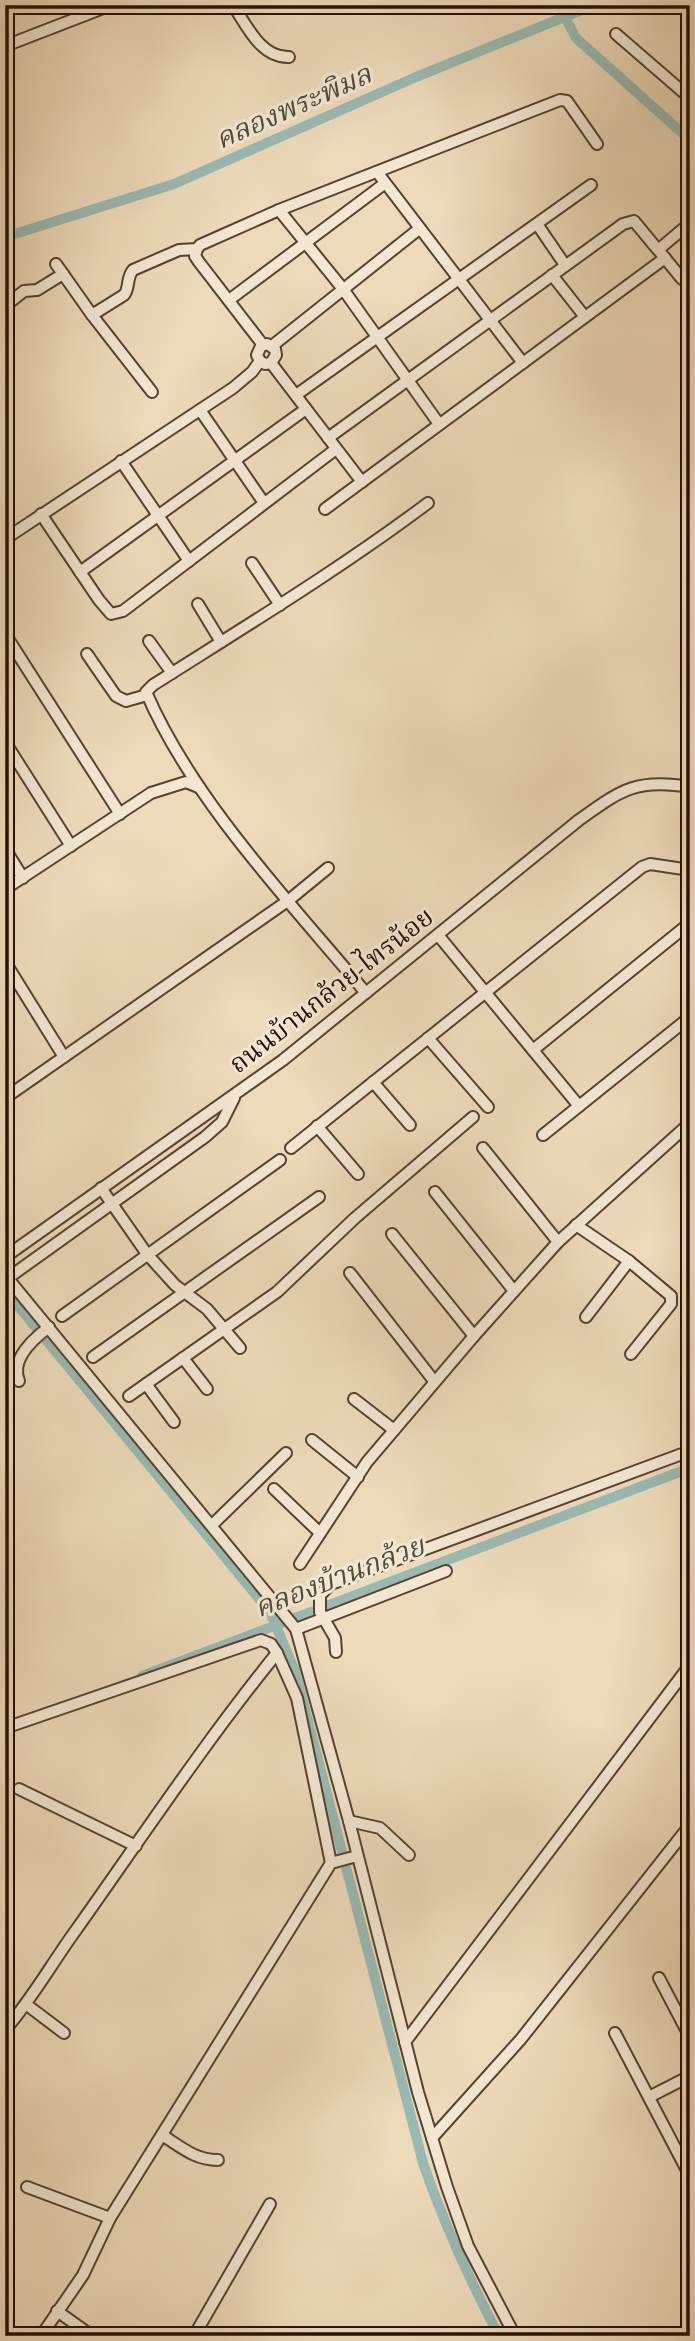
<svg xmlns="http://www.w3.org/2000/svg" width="695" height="2341" font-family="'EB Garamond','Noto Serif Thai',serif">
  <rect width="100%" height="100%" fill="#eddaba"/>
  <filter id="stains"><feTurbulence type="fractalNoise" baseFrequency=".00286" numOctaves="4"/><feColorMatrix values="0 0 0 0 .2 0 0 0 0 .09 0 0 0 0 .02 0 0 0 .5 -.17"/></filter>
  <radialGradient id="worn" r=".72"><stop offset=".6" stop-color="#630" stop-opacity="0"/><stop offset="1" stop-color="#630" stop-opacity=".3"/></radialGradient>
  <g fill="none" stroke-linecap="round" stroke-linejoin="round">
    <g stroke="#99bab3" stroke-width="10">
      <path d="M565 17 576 38 690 140"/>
      <path d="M5 237 174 184 416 77 594 5"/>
      <path d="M5 1290 270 1612 295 1671 423 2163C444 2224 469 2279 499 2336"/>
      <path d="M142 1676 690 1468"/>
    </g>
    <g stroke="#574230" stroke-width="14">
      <g id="minor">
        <path d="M233 5C247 26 261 58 289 57"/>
        <path d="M616 34 690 98"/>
        <path d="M5 46 111 5"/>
        <path d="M377 172 523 363"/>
        <path d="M279 210 343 289 439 424"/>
        <path d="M537 224 565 265"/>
        <path d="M197 249 195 256 199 262 263 345"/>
        <path d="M660 252 682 279"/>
        <path d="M56 264 92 315 124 295C130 288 126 278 133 270L179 250 197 249 200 245 279 210 560 100 567 101 597 144"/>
        <path d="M552 275 585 317"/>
        <path d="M229 300 384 184"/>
        <path d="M5 306 24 291 37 290 63 274"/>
        <path d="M92 315 152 392"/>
        <path d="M272 346 419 229"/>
        <path d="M271 363 362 482"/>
        <path d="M296 395 591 185"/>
        <path d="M200 410 264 503"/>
        <path d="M328 438 623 224 634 221 658 250 690 223"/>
        <path d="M121 461 189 561"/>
        <path d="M325 509 665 258"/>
        <path d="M41 514 99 600 111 614 123 611 336 449"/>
        <path d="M5 539 233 388 252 372 260 361 257 355 261 346 267 344 275 349 276 355 271 363 265 364 260 361"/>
        <path d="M252 563 280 605"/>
        <path d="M80 572 306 409"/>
        <path d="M198 604 221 642"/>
        <path d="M5 634 120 814"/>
        <path d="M149 641 172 673"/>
        <path d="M87 654 116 696 126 701 147 695"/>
        <path d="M5 742 71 846"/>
        <path d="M5 849 23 878"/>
        <path d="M5 889 151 793 186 782 198 787"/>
        <path d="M438 935 579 1106"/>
        <path d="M5 962 64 1057"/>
        <path d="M366 993C290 902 193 801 146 692L153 685C246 626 340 569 428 503"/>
        <path d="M428 1038 488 1107"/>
        <path d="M533 1050 685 927"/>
        <path d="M373 1082 410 1125"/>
        <path d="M5 1098 289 900 328 868"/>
        <path d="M317 1126 358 1174"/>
        <path d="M543 1135 690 1017"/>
        <path d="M291 1148 642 867 650 864 690 870"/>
        <path d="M483 1148 558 1242"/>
        <path d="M101 1188 147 1254 175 1285 207 1309 240 1348"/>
        <path d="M435 1192 514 1291"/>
        <path d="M576 1225 629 1261 671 1296V1304L631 1354"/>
        <path d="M392 1234 474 1336"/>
        <path d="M5 1257 283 1060 579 820C621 790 636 778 690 787"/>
        <path d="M350 1273 434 1381"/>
        <path d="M5 1275 296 1629 349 1821 418 2092 447 2187 468 2246 515 2336"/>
        <path d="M8 1278 205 1137 222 1122 234 1098"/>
        <path d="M62 1316 280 1160"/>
        <path d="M586 1317 629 1261"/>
        <path d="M93 1357 319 1197"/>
        <path d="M183 1358 207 1389"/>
        <path d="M19 1381C10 1360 33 1339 49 1327"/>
        <path d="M146 1384 174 1422"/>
        <path d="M129 1396 277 1292 355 1218 473 1117"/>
        <path d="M354 1399 394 1430"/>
        <path d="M312 1440 358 1477"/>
        <path d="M274 1489 320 1533"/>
        <path d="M212 1525 286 1453"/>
        <path d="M300 1564 367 1462 474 1336 558 1242 690 1123"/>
        <path d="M296 1629 446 1571"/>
        <path d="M336 1652 335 1638 320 1612V1595L331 1584 690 1451"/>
        <path d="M5 1728 261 1640 271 1644 277 1653 297 1698 331 1863"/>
        <path d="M19 1789 136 1846"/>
        <path d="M349 1821 380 1828 409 1855"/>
        <path d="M659 1978 690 2037"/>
        <path d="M27 2005 64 2033"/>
        <path d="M5 2030C32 1999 52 1963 76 1930 142 1837 205 1742 277 1653"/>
        <path d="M615 2033 690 2176"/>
        <path d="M405 2042 690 1665"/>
        <path d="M649 2097 690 2076"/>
        <path d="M162 2135C181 2147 195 2160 218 2160"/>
        <path d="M432 2138 521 2039 690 1825"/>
        <path d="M27 2187 110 2218"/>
        <path d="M57 2311 92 2336"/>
        <path d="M41 2336 83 2275 110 2218 331 1863 357 1856"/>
        <path d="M194 2336 270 2204"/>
      </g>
    </g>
    <use href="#minor" stroke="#f3e7d2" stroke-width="10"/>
  </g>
  <g text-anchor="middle" stroke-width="6" stroke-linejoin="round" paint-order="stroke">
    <g font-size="26" fill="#251002" stroke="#f3e7d2">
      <text transform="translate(331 990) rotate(-38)" y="9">ถนนบ้านกล้วย-ไทรน้อย</text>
    </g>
    <g font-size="28" font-style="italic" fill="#4e4c40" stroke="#f3e7d2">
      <text transform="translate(293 106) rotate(-24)" y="10">คลองพระพิมล</text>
      <text transform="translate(339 1576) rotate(-21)" y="10">คลองบ้านกล้วย</text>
    </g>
  </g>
  <rect width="695" height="2341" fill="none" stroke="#eddaba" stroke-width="28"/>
  <rect x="7" y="7" width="681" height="2327" fill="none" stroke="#251002" stroke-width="3.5"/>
  <rect x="14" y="14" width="667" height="2313" fill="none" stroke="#251002" stroke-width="2"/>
  <rect width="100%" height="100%" filter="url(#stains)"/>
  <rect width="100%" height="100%" fill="url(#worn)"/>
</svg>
